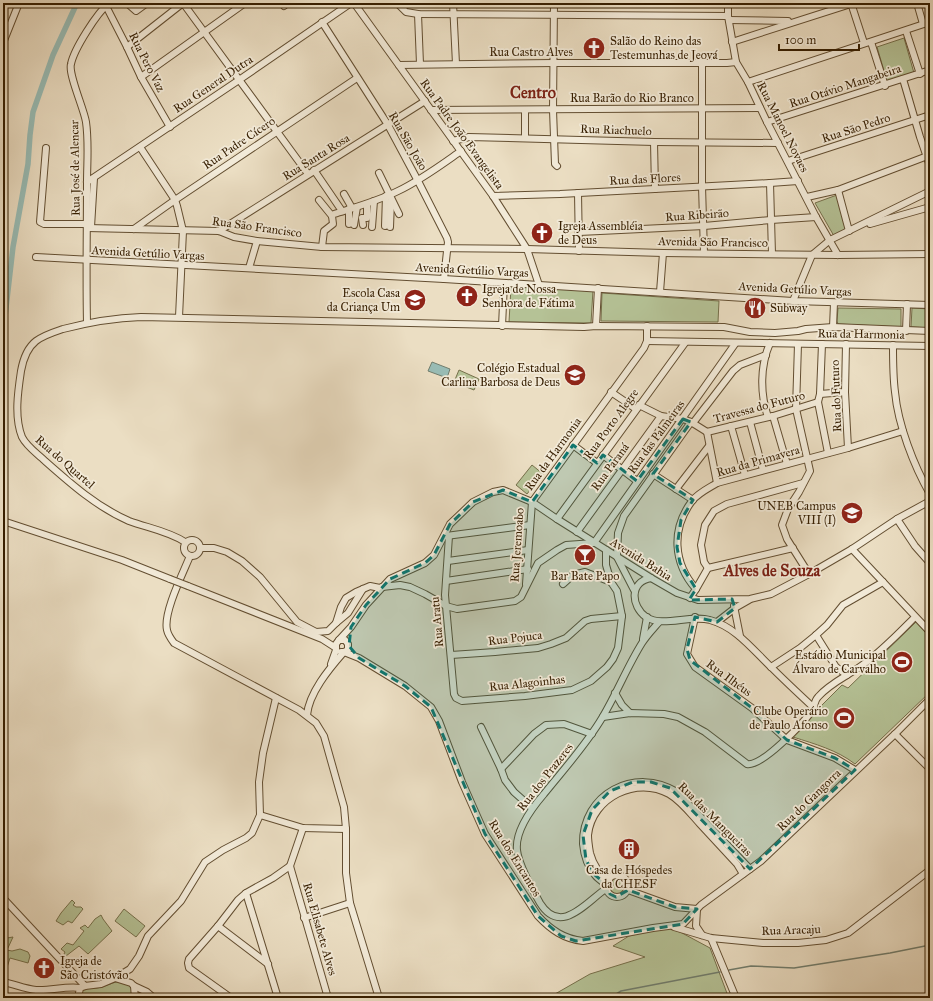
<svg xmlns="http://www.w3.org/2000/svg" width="933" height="1001" font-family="'IM FELL Great Primer',serif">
  <rect width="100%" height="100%" fill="#ebdec3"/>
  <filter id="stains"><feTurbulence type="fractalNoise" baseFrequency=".005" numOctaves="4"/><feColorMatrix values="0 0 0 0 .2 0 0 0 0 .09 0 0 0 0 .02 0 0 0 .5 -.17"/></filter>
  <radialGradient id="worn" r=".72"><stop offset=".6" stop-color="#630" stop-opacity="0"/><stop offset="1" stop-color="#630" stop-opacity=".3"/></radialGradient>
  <g fill="#b5c296" stroke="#76704b">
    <path d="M904 38 914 73 887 81 877 47Z"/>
    <path d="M837 195 846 229 834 236 815 203Z"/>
    <path d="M511 287 593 290 591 323 509 322Z"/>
    <path d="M602 293 719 301 718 322 601 321Z"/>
    <path d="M838 308 901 309V327L838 324 837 321Z"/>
    <path d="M912 308 930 309V328L911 327Z"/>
    <path d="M459 370 479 379 474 390 454 382Z"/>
    <path d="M532 465 543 474 527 494 516 485Z"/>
    <path d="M916 622 930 637V692L855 764C837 750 815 744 793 737L820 707 842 685 848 688Z"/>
    <circle cx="617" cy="887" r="10"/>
    <path d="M72 900 75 903 73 905 76 907H81L83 909 72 923 68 921 63 925 56 921 61 913Z"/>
    <path d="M124 909 145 926 136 937 115 921Z"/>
    <path d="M101 915 103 919 112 931 88 954 79 946 66 956 64 954 65 952 61 949 67 943 73 945 84 931 80 928 85 925 88 928 95 919Z"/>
    <path d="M669 926 710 948 728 996 726 998H548L590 974 645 957 613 946 629 936Z"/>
    <path d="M5 931 7 933V938L13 937 7 950 12 951 20 949 28 952 30 956 28 963 10 958 4 977 3 965 5 958 3 957V932Z"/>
    <path d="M116 982C129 981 133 985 133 998H80L82 990 85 987C96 991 106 985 116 982Z"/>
  </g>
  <path fill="#98bcb5" stroke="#717d6d" d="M432 362 450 369 447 378 428 371Z"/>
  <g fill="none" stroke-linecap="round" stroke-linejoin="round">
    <g stroke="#717d6d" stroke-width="1.5">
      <path d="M729 970 751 966 794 968 890 953 930 945"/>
      <path d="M610 998 621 991 720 972"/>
    </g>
    <path stroke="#98bcb5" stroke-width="5.5" d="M3 334 13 247 28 164 30 135 33 112 53 55 77 3"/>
    <g stroke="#634e31" stroke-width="8">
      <g id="minor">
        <path d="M127 3 136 11 147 3"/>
        <path d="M183 3 308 174"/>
        <path d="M282 3 284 6"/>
        <path d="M354 3 493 196 527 249 539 285"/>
        <path d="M397 3 406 12 418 14 728 16"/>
        <path d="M453 3 456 64"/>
        <path d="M554 3 553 110 555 164 557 166"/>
        <path d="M728 3V16L736 62 748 82 767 122 816 217 838 255"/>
        <path d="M851 3 864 43"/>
        <path d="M917 3 923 24"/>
        <path d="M106 6 127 47 141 77 170 127"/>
        <path d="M418 14 420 64"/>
        <path d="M729 20 788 21"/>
        <path d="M322 22 388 125 418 181 447 238 448 242 444 279"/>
        <path d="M906 31 920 74"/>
        <path d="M732 42 854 3"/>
        <path d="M871 42 885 86"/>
        <path d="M3 43 19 3"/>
        <path d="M127 47 183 3"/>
        <path d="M702 63V186L704 253"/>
        <path d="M399 65 554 63H727L736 62"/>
        <path d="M141 77 245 3"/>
        <path d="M903 79 920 137 930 166"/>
        <path d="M748 82 930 22"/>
        <path d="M431 110 760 108"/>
        <path d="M525 110V138"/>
        <path d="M767 122 930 70"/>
        <path d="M453 141 469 137 654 142 778 143"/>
        <path d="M654 142 655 189"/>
        <path d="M140 147 175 200 177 206 183 231 179 317"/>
        <path d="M46 148 40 222 44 224H87"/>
        <path d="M788 161 930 115"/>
        <path d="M314 170 342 211"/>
        <path d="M379 173 399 214"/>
        <path d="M87 182 239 80 351 3"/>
        <path d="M770 183 772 254"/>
        <path d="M838 190 849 231"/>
        <path d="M578 193 579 251"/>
        <path d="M344 194 352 208"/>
        <path d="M493 196 560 194 770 183 798 181"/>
        <path d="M807 197 838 190 930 155"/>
        <path d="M319 200 332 216"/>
        <path d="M349 224V209"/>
        <path d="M870 224 930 207"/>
        <path d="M354 225 357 207"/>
        <path d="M363 225 362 218H367V204"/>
        <path d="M385 226 386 196"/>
        <path d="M91 227 94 178"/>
        <path d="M372 227 374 201"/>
        <path d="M390 227 391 201"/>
        <path d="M87 228 219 231 234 237 257 241 322 247 527 249 663 253 838 255 930 254"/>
        <path d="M134 229 175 200 357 78"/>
        <path d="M219 231 425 101"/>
        <path d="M579 232 704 226 771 220 816 217"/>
        <path d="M322 247 324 231 333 224 332 216 334 214C356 207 378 201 398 191 421 180 441 165 461 151"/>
        <path d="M36 257 444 279 793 301 930 305"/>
        <path d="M249 268 257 241"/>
        <path d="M660 292 663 253"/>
        <path d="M793 301 812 255 830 240 930 191"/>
        <path d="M87 323C86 276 87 230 87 183 87 163 89 143 86 122 84 109 68 74 71 64 74 49 97 13 109 3"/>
        <path d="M502 326 504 283"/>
        <path d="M596 326 598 288"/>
        <path d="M833 327 834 303"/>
        <path d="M906 331 907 304"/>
        <path d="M647 341 930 346"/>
        <path d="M798 344 796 409 810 471 799 492 788 509 782 525 787 539 809 574"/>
        <path d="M822 344 820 394 818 402 828 453"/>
        <path d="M846 344 845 392 848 448"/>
        <path d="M893 345C893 361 893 377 895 392 898 425 914 466 930 494"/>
        <path d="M611 392 636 409"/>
        <path d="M820 394 845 392"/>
        <path d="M639 405 661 416 683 419 691 422 707 432"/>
        <path d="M773 416 787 464"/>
        <path d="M768 417C760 394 760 366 770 343"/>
        <path d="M750 422 763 470"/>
        <path d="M693 423 733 371 740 365 766 355"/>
        <path d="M731 426 745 475"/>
        <path d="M707 432 773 416 818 402"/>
        <path d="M707 432 717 483"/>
        <path d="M573 445 597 463"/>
        <path d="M603 455 637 481"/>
        <path d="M653 474 693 500"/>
        <path d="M676 489 709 446"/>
        <path d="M532 502 644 348 647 341V326"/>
        <path d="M557 519 685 343"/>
        <path d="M897 519 915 546 930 563"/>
        <path d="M3 521 122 560 170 579"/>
        <path d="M577 532 661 416"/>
        <path d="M446 536 530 525"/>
        <path d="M449 536 445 595 454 694 456 698 462 701 525 696 572 690 591 681 607 667 613 659 618 648 622 616 617 591 611 582 606 565V550"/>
        <circle cx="192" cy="548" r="8"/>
        <path d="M185 542C168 531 148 528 129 521 97 507 71 484 45 461 38 454 27 447 22 437 14 417 18 391 21 371 23 360 27 348 36 341 44 335 54 332 63 329 90 322 113 318 141 317L584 327 596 326 724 327 750 332 775 333 798 331 806 329 833 327 930 331"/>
        <path d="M201 548H214L227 552 242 561 260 577 297 622 316 632 328 631 336 623 341 607 346 598 356 592 370 586 380 588"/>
        <path d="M852 549 930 632"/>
        <path d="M190 556C183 573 163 613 167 630 168 635 171 639 174 643L299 710 316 723 324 736 344 807 346 829V873L350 903 379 998"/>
        <path d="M617 556 618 533 624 516 691 422"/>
        <path d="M617 557 634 590"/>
        <path d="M448 561 528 550"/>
        <path d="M708 568 704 562 701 545 705 525 714 511 727 504 803 483"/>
        <path d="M708 568 793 548"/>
        <path d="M651 578C629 582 631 606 646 617 663 628 690 614 710 620 736 627 753 650 772 668 786 682 800 695 814 708"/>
        <path d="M446 581 528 569"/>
        <path d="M526 584 532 502"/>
        <path d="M563 584 573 575 585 572 611 582"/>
        <path d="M188 586 322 639 336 648"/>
        <path d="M382 587 400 585 410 587 425 594 446 606 457 609 515 601 521 597 538 563 557 550 566 545 594 543 735 344"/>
        <path d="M696 589 708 568"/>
        <path d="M690 598 696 589C673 563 671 529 692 501 698 493 709 488 717 483L848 448 903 431"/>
        <path d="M734 606 740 636"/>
        <path d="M695 617 687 654 695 667 752 708 787 740 835 758 855 770"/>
        <path d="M717 622 735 608 749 600"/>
        <path d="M336 623 348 613 363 589"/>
        <path d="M816 635 836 667 847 675"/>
        <path d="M643 639 647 617"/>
        <path d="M339 640 351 627 366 605 390 579 425 563 434 555 450 524 473 502 493 492 503 490 532 502 557 519 651 578 677 593 698 600 750 599 771 594 809 574 852 549 897 519 930 501"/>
        <path d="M344 652 359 658 405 686 431 707 439 721 462 782 485 834 538 916C551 930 564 939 583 941L653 928 683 924 701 905 761 861 895 734 930 699"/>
        <path d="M451 655 495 652 538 648 551 644 566 638 585 621 591 619 622 616"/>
        <path d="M331 664 336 650V644L339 640H345L348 644V650L344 652H341"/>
        <path d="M771 667 800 648 816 635 827 625 843 605 883 582"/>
        <path d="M615 693 622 705 630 713"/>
        <path d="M307 715C309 693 329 669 343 653"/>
        <path d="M603 717 630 713 664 714 678 717 705 732 747 764C762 767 803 723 812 711 815 706 814 701 818 697 831 682 850 675 865 663 883 650 899 633 915 617"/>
        <path d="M481 727 501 769 505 780 514 792 532 808"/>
        <path d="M895 734 930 769"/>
        <path d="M501 769 534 734 546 725 564 724 592 734"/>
        <path d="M260 815 303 828 346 829"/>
        <path d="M290 866 328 998"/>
        <circle cx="617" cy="886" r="11"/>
        <path d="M609 880C599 874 593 864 590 853 589 847 588 841 588 835 592 797 637 776 669 794 681 801 690 813 700 824 712 837 725 851 737 864L743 874"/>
        <path d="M607 885C603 882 598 879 595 875 588 867 584 855 583 844 582 794 635 766 677 792L750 869"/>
        <path d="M607 888C587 901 561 937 540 903 533 891 518 863 517 850 515 831 532 808 544 794 564 769 586 745 602 718 617 693 627 667 642 643 647 635 654 628 659 622"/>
        <path d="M628 890 675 907 697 909"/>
        <path d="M246 893 278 998"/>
        <path d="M3 898 85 986"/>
        <path d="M697 909 696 926 702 935"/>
        <path d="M304 918 350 903"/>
        <path d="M218 926 268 964"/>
        <path d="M674 927 711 938 763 943H798L826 940 848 933 930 870"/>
        <path d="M711 938 736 998"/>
        <path d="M115 978 131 983 134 986 135 998"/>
        <path d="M3 982C14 984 25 989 36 990 51 991 65 986 80 988"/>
        <path d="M134 986 147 992 154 998"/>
        <path d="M78 998 80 988 85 986 101 984 115 978 130 969 139 956 148 936 181 901 205 862 223 850 246 838 252 833 260 815 259 782 263 753 276 698"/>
        <path d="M231 998 189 968 188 963 189 959 218 926 238 900 246 893 273 878 290 866 303 828"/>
      </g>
    </g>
    <use href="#minor" stroke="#f2ead8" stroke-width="6"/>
    <g stroke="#634e31" stroke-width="8" stroke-linecap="butt">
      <path id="minor-bridge" d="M170 579 188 586"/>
    </g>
    <use href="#minor-bridge" stroke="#f2ead8" stroke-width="6"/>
  </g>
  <path fill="#0f766e" fill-opacity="0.2" stroke="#0f766e" stroke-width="3" stroke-dasharray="8 5" stroke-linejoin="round" d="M683 419 691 422 653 474 693 500 681 520 677 547 680 563 696 589 689 600 732 599 735 608 717 622 695 617 687 649 690 660 752 708 787 740 835 758 855 770 750 869 670 788 651 782H633L610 791 592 810 583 835 586 860 595 875 607 885 610 894 616 897 628 890 675 907 697 909 683 924 576 941 561 936 538 916 485 834 431 707 405 686 359 658 349 646 351 627 366 605 390 579 425 563 434 555 450 524 473 502 503 490 532 502 573 445 597 463 603 455 637 481Z"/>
  <defs>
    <g id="church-disc" transform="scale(1.15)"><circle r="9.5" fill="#8f2418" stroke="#f2ead8"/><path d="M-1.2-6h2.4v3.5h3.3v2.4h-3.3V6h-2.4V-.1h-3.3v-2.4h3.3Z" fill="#fff"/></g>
    <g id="school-disc" transform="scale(1.15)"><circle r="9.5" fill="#8f2418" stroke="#f2ead8"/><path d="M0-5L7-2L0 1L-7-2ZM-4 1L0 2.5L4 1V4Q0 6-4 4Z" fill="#fff"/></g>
    <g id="restaurant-disc" transform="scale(1.15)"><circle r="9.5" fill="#8f2418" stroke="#f2ead8"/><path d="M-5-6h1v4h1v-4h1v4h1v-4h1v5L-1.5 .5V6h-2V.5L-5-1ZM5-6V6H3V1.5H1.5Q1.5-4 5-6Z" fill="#fff"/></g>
    <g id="bar-disc" transform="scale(1.15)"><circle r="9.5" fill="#8f2418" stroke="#f2ead8"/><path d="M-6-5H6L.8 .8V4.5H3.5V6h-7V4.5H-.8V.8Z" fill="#fff"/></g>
    <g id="stadium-disc" transform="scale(1.15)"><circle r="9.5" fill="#8f2418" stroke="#f2ead8"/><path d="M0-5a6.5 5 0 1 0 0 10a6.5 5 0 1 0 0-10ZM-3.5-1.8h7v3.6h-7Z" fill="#fff"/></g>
    <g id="building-disc" transform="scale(1.15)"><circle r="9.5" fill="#8f2418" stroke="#f2ead8"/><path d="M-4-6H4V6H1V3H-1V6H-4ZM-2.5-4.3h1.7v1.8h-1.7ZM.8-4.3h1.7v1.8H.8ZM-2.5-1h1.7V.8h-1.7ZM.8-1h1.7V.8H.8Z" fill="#fff"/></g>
  </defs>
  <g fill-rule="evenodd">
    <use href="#church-disc" x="594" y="48"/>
    <use href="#church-disc" x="542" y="233"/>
    <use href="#church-disc" x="467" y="296"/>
    <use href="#school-disc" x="415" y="300"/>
    <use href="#restaurant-disc" x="755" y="308"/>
    <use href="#school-disc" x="575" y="375"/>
    <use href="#school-disc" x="852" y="513"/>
    <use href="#bar-disc" x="585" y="555"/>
    <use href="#stadium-disc" x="902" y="662"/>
    <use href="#stadium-disc" x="844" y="718"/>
    <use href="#building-disc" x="629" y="849"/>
    <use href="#church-disc" x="44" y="968"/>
  </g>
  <g text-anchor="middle" stroke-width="3.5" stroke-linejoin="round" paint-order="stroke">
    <g font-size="12" fill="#361e00" stroke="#f2ead8" text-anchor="start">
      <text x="610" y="45">Salão do Reino das<tspan x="610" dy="14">Testemunhas de Jeová</tspan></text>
      <text x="558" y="230">Igreja Assembléia<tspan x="558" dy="14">de Deus</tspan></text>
      <text x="482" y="293">Igreja de Nossa<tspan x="482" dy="14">Senhora de Fátima</tspan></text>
      <text x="400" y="297" text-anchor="end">Escola Casa<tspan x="400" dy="14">da Criança Um</tspan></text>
      <text x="770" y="312">Subway</text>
      <text x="560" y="372" text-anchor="end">Colégio Estadual<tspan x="560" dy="14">Carlina Barbosa de Deus</tspan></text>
      <text x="836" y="510" text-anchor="end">UNEB Campus<tspan x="836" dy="14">VIII (I)</tspan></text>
      <text x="585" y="580" text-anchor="middle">Bar Bate Papo</text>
      <text x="886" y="659" text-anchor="end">Estádio Municipal<tspan x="886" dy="14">Álvaro de Carvalho</tspan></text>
      <text x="828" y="715" text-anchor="end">Clube Operário<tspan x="828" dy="14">de Paulo Afonso</tspan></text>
      <text x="629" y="874" text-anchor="middle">Casa de Hóspedes<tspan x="629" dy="14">da CHESF</tspan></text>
      <text x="60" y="965">Igreja de<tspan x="60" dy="14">São Cristóvão</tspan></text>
    </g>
    <g font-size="12" fill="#361e00" stroke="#f2ead8">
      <text x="531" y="56">Rua Castro Alves</text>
      <text transform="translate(147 62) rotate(63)" y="4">Rua Pero Vaz</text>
      <text transform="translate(213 84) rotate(-34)" y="4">Rua General Dutra</text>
      <text transform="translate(845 86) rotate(-18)" y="4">Rua Otávio Mangabeira</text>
      <text x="632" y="102">Rua Barão do Rio Branco</text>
      <text transform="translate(783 127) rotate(63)" y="4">Rua Manoel Novaes</text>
      <text transform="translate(856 128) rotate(-18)" y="4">Rua São Pedro</text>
      <text transform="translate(616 130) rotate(2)" y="4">Rua Riachuelo</text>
      <text transform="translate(462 134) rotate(54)" y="4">Rua Padre João Evangelista</text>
      <text transform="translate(408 141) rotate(60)" y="4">Rua São João</text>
      <text transform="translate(239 143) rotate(-34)" y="4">Rua Padre Cícero</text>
      <text transform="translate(316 157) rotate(-32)" y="4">Rua Santa Rosa</text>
      <text transform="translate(75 168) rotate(-91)" y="4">Rua José de Alencar</text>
      <text transform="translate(645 179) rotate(-3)" y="4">Rua das Flores</text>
      <text transform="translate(697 215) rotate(-4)" y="4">Rua Ribeirão</text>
      <text transform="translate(257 227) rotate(8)" y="4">Rua São Francisco</text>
      <text transform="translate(713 242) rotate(1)" y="4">Avenida São Francisco</text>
      <text transform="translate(148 253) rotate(3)" y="4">Avenida Getúlio Vargas</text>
      <text transform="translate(472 270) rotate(3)" y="4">Avenida Getúlio Vargas</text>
      <text transform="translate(795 289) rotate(3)" y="4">Avenida Getúlio Vargas</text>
      <text transform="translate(861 334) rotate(1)" y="4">Rua da Harmonia</text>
      <text transform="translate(836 396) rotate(-92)" y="4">Rua do Futuro</text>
      <text transform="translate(759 407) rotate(-15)" y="4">Travessa do Futuro</text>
      <text transform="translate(611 424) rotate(-54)" y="4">Rua Porto Alegre</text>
      <text transform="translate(656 437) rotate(-54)" y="4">Rua das Palmeiras</text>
      <text transform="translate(553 454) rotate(-54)" y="4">Rua da Harmonia</text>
      <text transform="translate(758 461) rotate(-16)" y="4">Rua da Primavera</text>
      <text transform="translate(65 462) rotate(41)" y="4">Rua do Quartel</text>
      <text transform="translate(610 467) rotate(-54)" y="4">Rua Paraná</text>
      <text transform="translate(517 545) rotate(-86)" y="4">Rua Jeremoabo</text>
      <text transform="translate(641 559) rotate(32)" y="4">Avenida Bahia</text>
      <text transform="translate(437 622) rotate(-95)" y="4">Rua Aratu</text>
      <text transform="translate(515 638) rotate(-7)" y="4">Rua Pojuca</text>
      <text transform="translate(729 678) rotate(36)" y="4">Rua Ilhéus</text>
      <text transform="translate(527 683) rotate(-6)" y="4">Rua Alagoinhas</text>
      <text transform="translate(545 777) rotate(-52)" y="4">Rua dos Prazeres</text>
      <text transform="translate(809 800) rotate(-44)" y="4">Rua do Gangorra</text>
      <text transform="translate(715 819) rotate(45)" y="4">Rua das Mangueiras</text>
      <text transform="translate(515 858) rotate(58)" y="4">Rua dos Encantos</text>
      <text transform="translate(320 929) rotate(74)" y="4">Rua Elisabete Alves</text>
      <text transform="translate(791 930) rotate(-2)" y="4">Rua Aracaju</text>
    </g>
    <g font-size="16" font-weight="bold" fill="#7a1f14" stroke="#f2ead8">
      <text x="533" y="98">Centro</text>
      <text x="772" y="576">Alves de Souza</text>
    </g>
  </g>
  <rect width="933" height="1001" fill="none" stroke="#ebdec3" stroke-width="16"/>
  <rect x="4" y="4" width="925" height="993" fill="none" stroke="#361e00" stroke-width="2"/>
  <rect x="8" y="8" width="917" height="985" fill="none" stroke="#361e00"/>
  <path d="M779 44v6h80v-6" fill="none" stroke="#361e00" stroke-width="2"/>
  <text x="785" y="44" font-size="12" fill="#361e00" stroke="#f2ead8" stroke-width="3" paint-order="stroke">100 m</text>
  <rect width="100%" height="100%" filter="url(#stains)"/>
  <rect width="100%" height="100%" fill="url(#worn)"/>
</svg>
